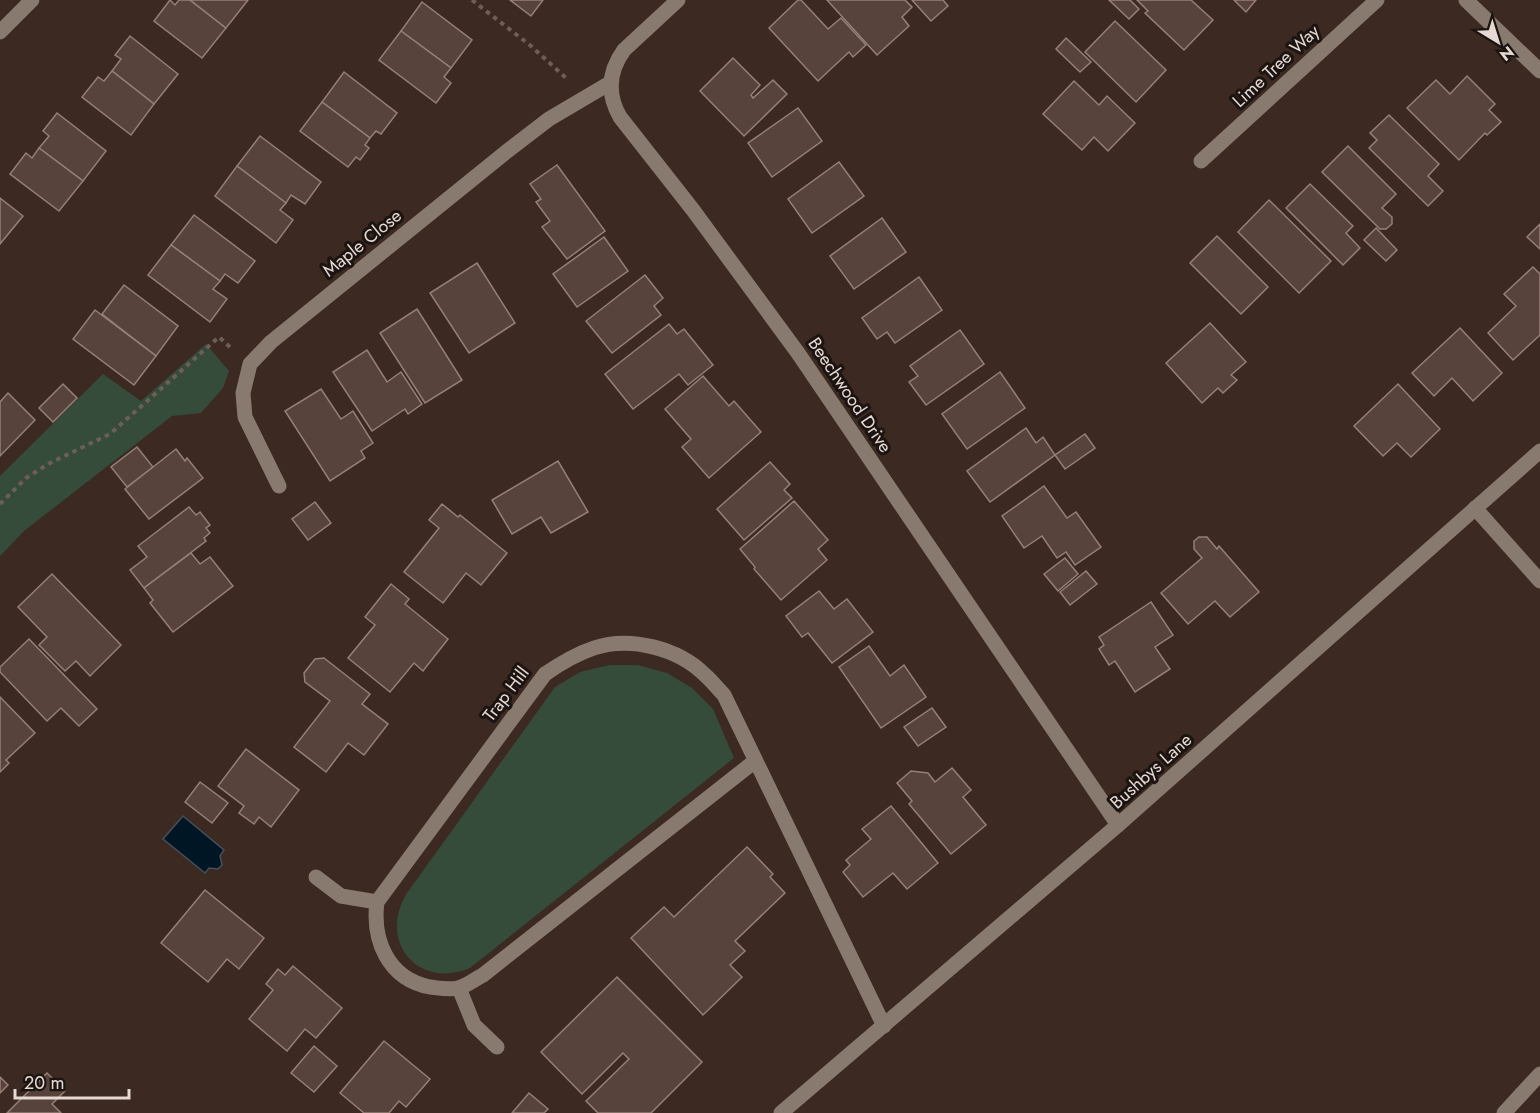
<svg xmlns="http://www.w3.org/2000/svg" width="1540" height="1113" font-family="Jost,sans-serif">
  <rect width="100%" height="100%" fill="#3b2922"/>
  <g fill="#354c3a">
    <path d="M206 344 229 371 223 388 201 413 172 416 24 531 0 556V476L103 374 141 401Z"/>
    <path d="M609 665H638L667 673 692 688 713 709 734 758 470 968C418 990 377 941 407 893L555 687 580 672Z"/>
  </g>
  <path fill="#001625" stroke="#45505a" stroke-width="1.5" d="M183 816 224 850 220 856 222 865 218 869 209 868 205 873 163 839Z"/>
  <g fill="#57433b" stroke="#957f76" stroke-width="1.5">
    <path d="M170 0 175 5 179 0H190L226 28 202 58 154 21Z"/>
    <path d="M190 0H248L226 28Z"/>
    <path d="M510 0H543L531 16Z"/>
    <path d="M798 0H801L828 29 841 18 866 45 853 57 849 52 818 81 769 28Z"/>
    <path d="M827 0H905L912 7 902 17 909 26 877 55Z"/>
    <path d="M912 0H943L948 6 931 21Z"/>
    <path d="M1109 0H1130L1139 9 1129 19Z"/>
    <path d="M1137 0H1191L1213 20 1184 50 1145 13 1148 11Z"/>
    <path d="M1234 0H1256L1246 12Z"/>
    <path d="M422 2 472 40 451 68 401 31Z"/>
    <path d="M1115 21 1166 70 1136 102 1085 52Z"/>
    <path d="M401 31 451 68 444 77 451 83 436 103 379 60Z"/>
    <path d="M130 36 178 74 154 104 112 71 121 59 115 55Z"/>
    <path d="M1066 38 1091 62 1080 72 1056 49Z"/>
    <path d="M733 58 760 85 751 95 753 98 773 80 787 94 744 136 700 91Z"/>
    <path d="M112 71 154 104 131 135 82 97 98 77 104 81Z"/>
    <path d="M344 72 397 113 381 134 376 131 370 138 322 102Z"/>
    <path d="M1467 76 1495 104 1489 110 1501 122 1487 135 1485 133 1459 160 1407 108 1436 80 1450 94Z"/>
    <path d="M1074 81 1099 105 1107 96 1135 123 1108 151 1094 137 1082 150 1043 114Z"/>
    <path d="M322 102 370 138 365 145 369 148 360 160 356 157 348 167 300 131Z"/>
    <path d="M798 108 822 141 772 177 748 143Z"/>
    <path d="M57 113 106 151 83 181 39 148 49 136 43 131Z"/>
    <path d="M1389 115 1439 164 1428 176 1443 191 1428 206 1369 148 1377 140 1370 133Z"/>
    <path d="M260 136 321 182 305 204 291 195 286 203 237 166Z"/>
    <path d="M1348 146 1396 194 1382 208 1392 217V224L1386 229H1380L1322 172Z"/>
    <path d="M39 148 83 181 59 211 10 174 26 153 32 158Z"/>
    <path d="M839 162 864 196 812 233 788 199Z"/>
    <path d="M557 165 605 231 567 259 542 227 550 221 536 202 541 199 530 184Z"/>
    <path d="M237 166 286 203 280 210 293 220 276 243 215 196Z"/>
    <path d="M1310 184 1353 226 1346 233 1360 248 1343 265 1286 208Z"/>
    <path d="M0 198 23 216 0 244Z"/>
    <path d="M1269 200 1331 261 1299 293 1238 232Z"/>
    <path d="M194 215 255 261 238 283 225 274 220 281 171 245Z"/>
    <path d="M882 218 906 252 854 289 830 256Z"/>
    <path d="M1540 224V249L1527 237Z"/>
    <path d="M1376 228 1397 250 1386 261 1364 240Z"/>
    <path d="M1217 236 1268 287 1241 314 1190 263Z"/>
    <path d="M604 237 628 271 577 307 553 274Z"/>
    <path d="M171 245 220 281 213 289 227 299 210 322 148 275Z"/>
    <path d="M477 263 515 323 469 353 430 293Z"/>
    <path d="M1533 267 1540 274V335L1513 360 1488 333 1516 306 1504 294Z"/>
    <path d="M645 275 663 298 654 306 661 315 612 353 586 321Z"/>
    <path d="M919 277 942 310 895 343 887 332 877 339 862 318Z"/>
    <path d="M124 285 178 326 156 356 102 314Z"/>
    <path d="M417 309 462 380 425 403 380 333Z"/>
    <path d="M95 310 156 356 134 385 73 339Z"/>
    <path d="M1210 323 1246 362 1231 375 1237 380 1223 393 1218 388 1202 403 1166 363Z"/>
    <path d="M669 324 677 334 684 329 713 365 688 385 679 374 633 409 605 374Z"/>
    <path d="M1460 328 1502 373 1473 401 1452 378 1434 396 1412 373Z"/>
    <path d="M960 330 984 364 926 405 909 382 918 376 910 366Z"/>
    <path d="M367 350 387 382 401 372 422 404 408 414 405 409 372 431 333 372Z"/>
    <path d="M1000 372 1025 408 967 449 942 414Z"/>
    <path d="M703 376 729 406 734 401 761 432 709 478 682 447 691 439 665 409Z"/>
    <path d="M63 384 77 398 53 422 39 408Z"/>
    <path d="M1398 384 1440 429 1411 457 1397 443 1383 456 1354 426Z"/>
    <path d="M321 389 341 419 353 411 373 443 361 451 365 458 330 481 285 411Z"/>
    <path d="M8 393 35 420 0 456V402Z"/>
    <path d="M1026 428 1036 443 1043 437 1055 455 990 502 967 471Z"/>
    <path d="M1085 434 1095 448 1065 469 1055 455Z"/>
    <path d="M137 447 153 467 127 487 111 467Z"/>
    <path d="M176 449 185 461 187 458 203 478 149 519 125 489Z"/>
    <path d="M558 461 588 512 551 533 541 517 512 534 492 500Z"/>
    <path d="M770 462 790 484 784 490 792 498 744 540 717 509Z"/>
    <path d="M1044 486 1067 518 1076 512 1101 547 1075 565 1066 552 1057 558 1042 536 1024 548 1002 516Z"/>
    <path d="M794 501 828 540 818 549 827 560 781 600 754 569 755 567 740 549Z"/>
    <path d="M315 502 331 523 308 540 292 519Z"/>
    <path d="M442 504 458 517 460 515 507 553 481 585 466 573 443 603 404 572 439 528 429 520Z"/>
    <path d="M189 507 196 515 200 512 210 525 206 528 210 533 204 538 206 541 144 588 130 570 147 557 138 546Z"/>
    <path d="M1199 537H1207L1217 549 1219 546 1259 592 1230 617 1215 601 1188 624 1161 593 1202 558 1194 549V541Z"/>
    <path d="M191 553 200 564 210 557 233 586 173 632 150 603 153 600 144 588Z"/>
    <path d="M1065 558 1078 574 1058 591 1044 574Z"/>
    <path d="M1086 571 1097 584 1070 605 1060 592Z"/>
    <path d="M52 574 121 645 90 676 76 661 65 671 39 645 47 637 18 607Z"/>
    <path d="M391 584 409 599 405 604 448 639 423 671 414 663 390 692 348 658 375 625 365 617Z"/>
    <path d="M819 591 834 609 847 599 873 632 832 663 808 633 802 637 786 616Z"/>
    <path d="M1151 602 1173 635 1155 647 1170 669 1135 692 1115 661 1109 665 1099 649 1104 645 1099 637Z"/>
    <path d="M29 639 97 709 79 726 61 708 47 721 0 672V667Z"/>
    <path d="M869 646 890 676 904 665 926 697 881 728 839 667Z"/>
    <path d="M324 658 370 694 362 704 388 724 364 755 348 743 326 772 294 747 330 701 305 682 304 673 315 659Z"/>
    <path d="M0 697 35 733 6 760 9 763 0 772Z"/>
    <path d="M932 708 946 727 918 746 904 727Z"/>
    <path d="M246 749 299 790 271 827 259 817 254 824 239 813 244 806 218 786Z"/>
    <path d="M952 768 971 790 963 797 986 825 951 854 909 804 912 801 897 783 911 771 928 773 935 782Z"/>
    <path d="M200 782 228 803 212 823 185 802Z"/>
    <path d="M891 806 938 863 907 889 893 873 863 897 843 872 850 865 846 860 871 839 862 829Z"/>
    <path d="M747 847 773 874 770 877 785 893 735 941 745 951 730 965 742 977 703 1015 631 938 664 907 674 917Z"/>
    <path d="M205 890 264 938 239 969 227 959 208 982 161 943Z"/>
    <path d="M293 966 342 1008 316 1038 305 1029 287 1051 249 1019 273 990 266 984 278 969 285 975Z"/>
    <path d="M617 977 702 1062 651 1113H598L586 1101 629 1059 623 1053 582 1094 541 1052Z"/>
    <path d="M384 1041 430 1079 406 1107 399 1101 389 1113H364L340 1093Z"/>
    <path d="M314 1046 337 1066 314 1092 291 1073Z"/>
    <path d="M47 1073 65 1091 52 1104 61 1113H7Z"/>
    <path d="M0 1077 8 1085 0 1093Z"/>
    <path d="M529 1093 548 1109 544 1113H512Z"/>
  </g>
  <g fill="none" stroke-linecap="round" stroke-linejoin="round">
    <g stroke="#6e5e58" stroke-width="4" stroke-dasharray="4.5 4.5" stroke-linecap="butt">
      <path d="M472 0 531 46 566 78"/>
      <path d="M0 504 26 478 50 463 110 434 219 337 231 348"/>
    </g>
    <g stroke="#897a6f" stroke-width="15">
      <path d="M678 0 624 50C608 72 607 94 620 117L693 210 798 353 1118 825"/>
      <path d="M1466 0 1540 71"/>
      <path d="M0 32 32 0"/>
      <path d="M1201 161 1377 0"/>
      <path d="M279 486 245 417 243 393 250 364 271 342 506 152 549 119 610 83"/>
      <path d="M1475 508 1540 581"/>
      <path d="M755 761 483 975C475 979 467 986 458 988 450 990 439 988 430 987 388 979 372 940 377 902L545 674C561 663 576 654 594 648 630 636 678 648 705 675 712 681 718 689 724 695L884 1026"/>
      <path d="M316 877 341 896 377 902"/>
      <path d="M459 988 474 1025 497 1047"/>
      <path d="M781 1113 1118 825 1540 451"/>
      <path d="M1504 1113 1540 1074"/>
    </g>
  </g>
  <g text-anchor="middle" stroke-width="6" stroke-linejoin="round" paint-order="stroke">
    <g font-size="18" fill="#e6d9d4" stroke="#1c1411">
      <text transform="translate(1276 66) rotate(-43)" y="6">Lime Tree Way</text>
      <text transform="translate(362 243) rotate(-39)" y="6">Maple Close</text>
      <text transform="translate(850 395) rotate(56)" y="6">Beechwood Drive</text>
      <text transform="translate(506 694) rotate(-53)" y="6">Trap Hill</text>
      <text transform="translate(1151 771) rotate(-42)" y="6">Bushbys Lane</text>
    </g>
  </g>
  <g transform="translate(1498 42) rotate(142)" stroke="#1c1411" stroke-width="4.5" paint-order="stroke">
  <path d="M0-4.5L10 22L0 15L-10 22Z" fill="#e6d9d4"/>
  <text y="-9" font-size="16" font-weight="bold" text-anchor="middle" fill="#e6d9d4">N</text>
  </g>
  <path d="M15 1089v9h114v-9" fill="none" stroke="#e6d9d4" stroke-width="3"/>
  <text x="24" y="1089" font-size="18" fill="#e6d9d4" stroke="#1c1411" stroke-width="4.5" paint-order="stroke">20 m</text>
</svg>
